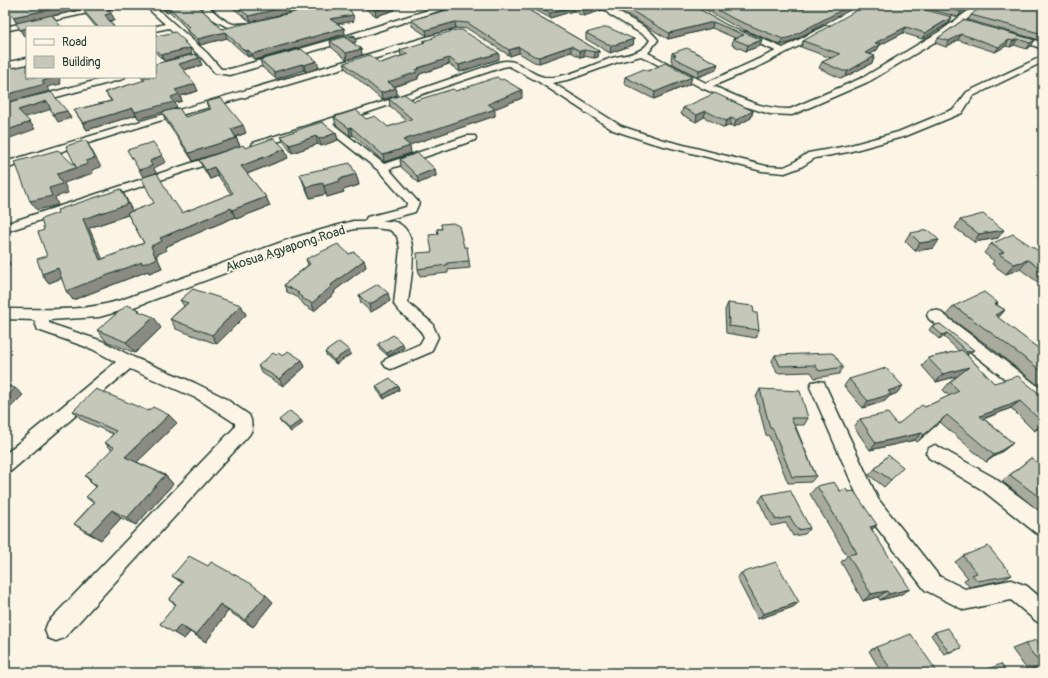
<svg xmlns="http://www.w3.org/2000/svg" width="1048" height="678" font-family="Pangolin,sans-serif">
  <rect width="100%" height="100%" fill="#fcf5e5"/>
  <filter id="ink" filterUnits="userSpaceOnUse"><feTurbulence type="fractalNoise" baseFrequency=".025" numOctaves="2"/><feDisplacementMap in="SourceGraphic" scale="8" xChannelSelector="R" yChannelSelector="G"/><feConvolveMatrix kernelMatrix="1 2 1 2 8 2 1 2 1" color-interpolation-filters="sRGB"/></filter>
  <g filter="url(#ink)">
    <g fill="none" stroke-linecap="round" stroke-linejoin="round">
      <g stroke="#1f3d34" stroke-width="3">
        <g id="minor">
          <path d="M105 5H120L116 7 5 31V27Z"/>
          <path d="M144 5H153L207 53 221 69H230L342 37 444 5H456L348 41 230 75 215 73 201 57 169 28 155 31V27H153L165 24Z"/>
          <path d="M198 5H207C214 12 223 21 233 24 240 25 250 21 255 26L254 28C232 33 212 22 198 5Z"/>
          <path d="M600 5H609C623 18 647 24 658 40L648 53 706 83 776 51 740 36 739 34 740 32H746L783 48 825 26H831V30L755 68 713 86C739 97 762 110 790 109L864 77 942 30 976 5H985L948 34 870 81 792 115 770 114 744 106 702 88 641 56 618 62 571 79 553 83 621 126 660 139 766 166 784 167 793 163 808 153 847 146 898 132 954 109 967 92 1043 56V62L973 96 962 113 906 136 848 152 815 158 801 167 785 173 762 171 652 143 613 130 539 82 509 66 503 67 333 124 384 164 467 136H475L476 138 475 140 389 169 419 203 415 212 382 221C387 221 393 221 398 223 422 235 410 281 408 303L432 323 438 337 431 352 391 369 386 367 383 363 386 359 420 344 424 337C418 323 401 317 394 304L400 249 397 236 390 230 375 228 354 229 303 244 131 308 99 317 49 320V323L54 325 102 341 135 358 195 383 223 397 249 415 251 420 252 430 249 435 64 638 56 641 48 638 45 630 48 622 235 427V423L198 399 130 369 11 471 5 473V454L116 362 92 349 38 330 34 320 5 319V309C46 309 82 312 121 300L293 238 353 221H365L367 217 406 207 407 203 378 170 324 127 261 147 257 148 252 145 253 143 389 100 499 62C520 57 527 74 544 77 564 80 593 64 612 58 622 55 633 55 642 49 645 47 648 44 650 40L647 37 610 15Z"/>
          <path d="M447 31H453L454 33 453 35 260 93 159 121 5 169V162C152 117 300 75 447 31Z"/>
          <path d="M1012 34H1018L1043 43V49L1012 38 1011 36Z"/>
          <path d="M27 58V64L5 69V63Z"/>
          <path d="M109 77H125L123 79 5 111V105Z"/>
          <path d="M219 154 223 155 224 157 223 159 5 232V224Z"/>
          <path d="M934 310 939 311 1043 390V406L1037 404 929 319 927 315 929 311Z"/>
          <path d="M818 381 824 382 826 387 878 499 939 576 965 589 1011 580 1027 586 1043 600V625L1036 621 1011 600 964 610 925 590 864 511 810 387 812 382Z"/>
          <path d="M935 445 993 477 1043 514V535L1036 533 981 489 929 458 926 453 929 448Z"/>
        </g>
      </g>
      <use href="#minor" fill="#fcf5e5" fill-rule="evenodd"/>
    </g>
    <g fill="#a9ab9f" stroke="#1f3d34" fill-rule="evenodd">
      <path d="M6 5H104L115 20 110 21 114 27H96L86 15 83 9 52 16 27 27 24 36Z"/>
      <path d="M157 5H201L203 11 222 29 354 21 337 24 344 28 345 34 255 60 250 56 248 57 227 38 200 45 189 35 186 29H187L170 12 167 13Z"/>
      <path d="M205 5H224L212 8Z"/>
      <path d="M229 5H318L251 22Z"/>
      <path d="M360 5H394L395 10 376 16Z"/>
      <path d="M456 5H520L599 51 598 57 594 58 584 56 580 57 571 52 539 63 534 62 519 53 510 56 468 29 456 28 427 36 412 26 411 20 458 7 456 6Z"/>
      <path d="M526 5H603V10L583 16 573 11 550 18Z"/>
      <path d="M611 5H692L727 25 762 40 760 46 746 51 732 45 733 39 735 38 712 28 668 39Z"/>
      <path d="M697 5H859L789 43 781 45 733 25Z"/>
      <path d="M913 5H974L958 17Z"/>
      <path d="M1043 5V38L1039 40 968 20 971 15Z"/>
      <path d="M952 17 949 23 922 39 903 33 880 45 877 50 870 55 875 56 872 63 845 77 840 78 819 68 822 62 831 58 801 47 803 41Z"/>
      <path d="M963 20 1035 40 1031 46 1027 49 1014 45 1010 47 1006 46 995 52 958 40 946 47 935 43 938 38Z"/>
      <path d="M155 33 157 36 188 47 192 54 164 61 155 52Z"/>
      <path d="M586 33 634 39 633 45 610 53 586 39Z"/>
      <path d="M432 38 499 59 460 72 449 64 420 74V75L418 76V79L394 87 397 95 382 100 346 69 344 63H380L402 56H401L400 50 424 43 423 41 432 39Z"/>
      <path d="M330 41 356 42 353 43 361 49 362 55 347 60 331 47Z"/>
      <path d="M301 49 319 68 306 72 304 70 276 79 262 67 260 60Z"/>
      <path d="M672 53 716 70 698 77 675 65 672 63V61L671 60Z"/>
      <path d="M202 65 184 70 198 91 180 96 182 101 175 103 177 108 185 117 209 110 206 102 246 133 236 137 240 146 193 161 166 121 162 112 139 119 136 115 87 130 74 110 111 101 105 92 144 81 141 77H155Z"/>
      <path d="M648 71 690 84 654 99 624 84 625 77Z"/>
      <path d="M456 91 522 98 494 109 495 116 409 145 411 153 384 162 353 135 350 136 336 125 334 117 366 119 388 127 407 121 390 106 389 99 414 101Z"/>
      <path d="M683 108 753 111 751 118 734 127 730 125 724 128 704 117 696 122 681 114Z"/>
      <path d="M336 133 338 140 321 146 318 144 292 153 284 143 281 136Z"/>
      <path d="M245 148 288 158 247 174 266 197 270 206 236 219 235 217 165 247 167 250 156 255 162 268 149 273 148 271 73 300 61 278 49 283 42 274 47 256 121 189 126 198 132 211 173 202 182 213 231 194 218 176 210 179 203 168 199 160ZM128 215 144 243 102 259 89 228Z"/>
      <path d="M400 159 435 169 436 176 419 183 401 167Z"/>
      <path d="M300 174H356L359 185 343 190 344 192 327 197 326 194 310 198 304 185Z"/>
      <path d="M960 220 998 238 974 242 955 228Z"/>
      <path d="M441 224 464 247 469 261 470 268 448 270V273L420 276 418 269 432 252 438 234 437 229H442Z"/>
      <path d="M910 233 934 248 915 251 905 241Z"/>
      <path d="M991 244 1043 254V286L1020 269 1006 274 992 264 994 261 984 253Z"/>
      <path d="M349 254 364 260 366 267 334 291 335 293 314 311 304 305 303 303 300 301 299 298 287 292 284 285 308 265 306 259Z"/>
      <path d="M359 295 390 301 371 312 361 303Z"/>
      <path d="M180 300 241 305 246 315 217 344 176 329 170 319 184 306Z"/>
      <path d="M728 303 754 313 759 330 756 338 726 333 725 310Z"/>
      <path d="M998 303 997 305 1005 310 998 318 1043 352V389L990 347 946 315 954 306Z"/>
      <path d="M940 324 970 353 967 355 994 383 1043 397V425L1034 431 1011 408 984 419 1013 443 1004 450 986 462 940 422 917 442 915 440 870 450 854 427 860 419 897 425 925 407 949 396 943 390 950 382 958 376 936 382 922 366 928 358 959 351 944 337 939 339 929 330 932 326Z"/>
      <path d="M161 328 135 353 106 341 97 330Z"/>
      <path d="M378 344 404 348 388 356 379 348Z"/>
      <path d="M325 352 351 354 336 364 326 355Z"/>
      <path d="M775 355 843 367 839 374 815 378 811 372 777 373 772 361Z"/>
      <path d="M283 356 302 360 305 367 283 386 262 373 258 366Z"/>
      <path d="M849 379 897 393 890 396 885 401 863 408 844 386Z"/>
      <path d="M376 386H398L399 390 384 399 377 390Z"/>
      <path d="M760 389 808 418 804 425H795L816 476 811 482 788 483 769 436 766 435 756 397Z"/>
      <path d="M73 411H148L169 415 177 423 137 462 165 475 173 484 136 525 121 518 101 540 84 531 74 524 93 503 86 497 96 487 89 481H90L85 476 112 450 105 443 113 434 82 420Z"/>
      <path d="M279 420 303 423 291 432 281 423Z"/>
      <path d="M888 455 891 480 884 487 869 475Z"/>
      <path d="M1031 458 1042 466 1043 465V514L1002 481Z"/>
      <path d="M817 486 848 492 877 525 872 529 900 595 880 600 878 597 863 601 841 562 847 556 810 494Z"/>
      <path d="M763 495 810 528 805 534 793 536 786 523 771 526 759 501Z"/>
      <path d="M963 556 1012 575 1003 580 969 587 964 580 968 578 955 562Z"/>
      <path d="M741 573 799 602 793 607 758 619 737 578Z"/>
      <path d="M172 576 273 602 253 627 228 611 206 642 190 632 184 639 160 624 176 605 169 600 182 583Z"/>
      <path d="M935 632 957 650 944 654 931 635Z"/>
      <path d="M1025 644H1040L1043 673 1028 671 1012 649Z"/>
      <path d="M876 647 938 673H882L869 651Z"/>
    </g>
    <g fill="#8a8b82" stroke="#1f3d34">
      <path d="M72 5H103L17 23 13 17Z"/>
      <path d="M201 5 203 11 198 6Z"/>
      <path d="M211 5H224L212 8Z"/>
      <path d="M293 5H318L251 22 249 16Z"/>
      <path d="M393 5H394L395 10 376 16 375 10Z"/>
      <path d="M601 5H603V10L583 16V10Z"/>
      <path d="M851 5H859L789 43 781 45 783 39Z"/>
      <path d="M969 5H974L958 17 961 12Z"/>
      <path d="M168 6 170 12 167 13 164 7Z"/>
      <path d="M573 6V11L550 18V13Z"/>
      <path d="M111 13 115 20 108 21 105 15Z"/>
      <path d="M353 15 354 21 331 25 330 19Z"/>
      <path d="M952 17 949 23 922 39 925 33Z"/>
      <path d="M455 22 456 28 427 36 426 30Z"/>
      <path d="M713 22 712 28 668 39 669 33Z"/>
      <path d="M906 27 903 33 880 45 877 50 862 59 865 53 875 43Z"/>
      <path d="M27 28V36H24L20 30Z"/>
      <path d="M344 28 345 34 255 60 252 54Z"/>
      <path d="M225 32 227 38 200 45 198 39Z"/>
      <path d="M961 34 958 40 946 47 949 41Z"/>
      <path d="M1043 34V38L1039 40Z"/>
      <path d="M355 36 356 42 348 45 346 38Z"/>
      <path d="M634 39 633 45 610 53 611 46Z"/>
      <path d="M1018 39 1014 45 1010 47 1013 41Z"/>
      <path d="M762 40 760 46 746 51 748 45Z"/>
      <path d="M1009 40 1006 46 995 52 999 47Z"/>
      <path d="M1035 40 1031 46 1027 49 1030 43Z"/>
      <path d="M571 46V52L539 63V57Z"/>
      <path d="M519 47V53L510 56 509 50Z"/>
      <path d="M190 48 192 54 164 61 161 55Z"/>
      <path d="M361 49 362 55 347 60 346 53Z"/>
      <path d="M248 50 250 56 248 57 245 51Z"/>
      <path d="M584 50V56L580 57V51Z"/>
      <path d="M599 51 598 57 594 58 595 52Z"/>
      <path d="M5 53 9 61 5 62Z"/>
      <path d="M499 53V59L460 72 459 65Z"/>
      <path d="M875 56 872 63 845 77 848 71Z"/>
      <path d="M199 58 202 65 182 70 179 64Z"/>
      <path d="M449 58V64L420 74V75L418 76V79L389 88 388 82 415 70 418 68Z"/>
      <path d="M317 61 319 68 306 72 304 65Z"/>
      <path d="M302 64 304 70 276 79 274 72Z"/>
      <path d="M718 64 716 70 698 77 699 70Z"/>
      <path d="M57 77H59L61 84 47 87 50 91 5 103V95L42 81Z"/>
      <path d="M692 77 690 84 654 99 655 92Z"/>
      <path d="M195 84 198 91 180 96 182 101 175 103 177 108 139 119 135 112 171 97 175 90Z"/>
      <path d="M396 88 397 95 382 100 381 93Z"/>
      <path d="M522 90V98L489 111 495 109V116L404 147 403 140 488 104Z"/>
      <path d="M47 101 52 109 23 118 18 110Z"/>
      <path d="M133 108 136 115 87 130 83 123Z"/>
      <path d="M67 111 71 118 58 122 53 114Z"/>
      <path d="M706 111 704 117 696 122 697 115Z"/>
      <path d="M753 111 751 118 734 127 736 120Z"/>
      <path d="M731 118 730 125 724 128 726 121Z"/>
      <path d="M30 122 35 129 5 140V131Z"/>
      <path d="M243 125 246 133 234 137 231 129Z"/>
      <path d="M351 127 353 135 350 136 349 128Z"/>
      <path d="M336 133 338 140 321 146 319 139Z"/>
      <path d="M316 136 318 144 292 153 290 145Z"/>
      <path d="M236 138 240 146 193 161 189 153Z"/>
      <path d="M86 140 101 167 92 170 93 173 64 183 68 193 55 197 58 205 37 210 30 201 49 188 57 174 86 161Z"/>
      <path d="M410 146 411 153 384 162 383 155Z"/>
      <path d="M285 149 288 158 244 175 241 166Z"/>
      <path d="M162 155 166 162 154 168 156 173 143 177 139 170 150 161Z"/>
      <path d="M214 167 218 176 210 179 206 170Z"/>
      <path d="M435 169 436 176 419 183 417 176Z"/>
      <path d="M356 174 359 185 343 190 344 192 327 197 323 186 339 179Z"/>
      <path d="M323 183 326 194 310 198 306 187Z"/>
      <path d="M121 189 126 198 133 213 89 228 107 269 100 260 83 219Z"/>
      <path d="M266 197 270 206 236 219 232 210Z"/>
      <path d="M231 208 235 217 165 247 167 250 156 255 162 268 149 273 148 271 73 300 66 291 151 246 160 238Z"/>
      <path d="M1004 230 998 238 974 242 979 234Z"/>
      <path d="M939 240 934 248 915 251 920 243Z"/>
      <path d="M5 254 10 264 5 266Z"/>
      <path d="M364 260 366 267 334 291 335 293 314 311 312 303 331 285Z"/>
      <path d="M1028 260 1020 269 1006 274 1014 264Z"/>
      <path d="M58 268 65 277 49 283 42 274Z"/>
      <path d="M388 293 390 301 371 312 369 305Z"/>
      <path d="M241 305 246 315 217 344 212 335Z"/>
      <path d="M1005 310 997 319 995 315Z"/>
      <path d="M154 317 161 328 135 353 126 342Z"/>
      <path d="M947 333 944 337 939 339 942 335Z"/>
      <path d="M403 344 404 348 388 356 387 353Z"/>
      <path d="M349 350 351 354 336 364 334 360Z"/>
      <path d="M974 350 970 353 964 356 967 352Z"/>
      <path d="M302 360 305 367 283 386 279 379Z"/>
      <path d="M969 367 962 375 936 382 943 374Z"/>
      <path d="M398 386 399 390 384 399 383 395Z"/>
      <path d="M903 386 897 393 890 396 885 401 863 408 868 401 888 391Z"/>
      <path d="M15 388 23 395 5 413V398Z"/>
      <path d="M1020 401 1011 408 972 423 980 416Z"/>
      <path d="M169 415 177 423 134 465 125 457Z"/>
      <path d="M947 415 940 422 917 442 924 435Z"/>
      <path d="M301 420 303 423 291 432 289 429Z"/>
      <path d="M1043 423V425L1034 431Z"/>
      <path d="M922 433 915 440 870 450 876 443Z"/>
      <path d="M1013 443 1004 450 986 462 994 455Z"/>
      <path d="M165 475 173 484 136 525 127 518Z"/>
      <path d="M112 510 121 518 101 540 90 533Z"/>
      <path d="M877 525 869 532 870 527Z"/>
      <path d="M910 589 900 595 880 600 889 594Z"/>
      <path d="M887 591 878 597 863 601 871 594Z"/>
      <path d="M266 595 273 602 253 627 245 620Z"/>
      <path d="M799 602 793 607 758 619 763 614Z"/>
      <path d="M220 604 228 611 206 642 196 635Z"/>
      <path d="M180 625 190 632 184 639 174 633Z"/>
    </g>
    <g fill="#c5c7b9" stroke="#1f3d34">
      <path d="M6 5H72L13 17Z"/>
      <path d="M100 5H104L111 13 105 15 114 27H98L82 9Z"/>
      <path d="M162 5H201L198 6 222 29 325 5H347L353 15 330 19 344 28 252 54 248 50 245 51 225 32 198 39 186 29 190 28 168 6 164 7Z"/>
      <path d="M234 5H293L249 16Z"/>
      <path d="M367 5H393L375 10Z"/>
      <path d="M465 5H520L599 51 595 52 584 50 580 51 571 46 539 57 534 56 519 47 509 50 468 23 455 22 426 30 411 20Z"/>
      <path d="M536 5H601L583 10 573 6 550 13Z"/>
      <path d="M622 5H692L727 25 762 40 748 45 733 39 744 35 713 22 669 33Z"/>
      <path d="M709 5H851L791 37 783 39 734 19Z"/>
      <path d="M866 5H906L952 17 925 33 906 27 875 43 880 44 865 53 875 56 848 71H843L822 62 840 54 803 41Z"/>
      <path d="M936 5H969L961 12Z"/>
      <path d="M983 5H1043V14L1040 16 1043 17V34L971 15Z"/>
      <path d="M52 15 61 27H27V28L20 30 16 23Z"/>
      <path d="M963 20 1035 40 1030 43 1018 39 1013 41 1009 40 999 47 961 34 949 41 938 38Z"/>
      <path d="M607 27 634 39 611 46 586 33Z"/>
      <path d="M456 30H462L499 53 459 65 449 58 418 68 420 69 415 70 417 72 388 82 396 88 381 93 344 63 369 55 380 63 408 54 400 50 425 42 423 41 433 38H432L435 36Z"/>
      <path d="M175 32 186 42H184L190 48 161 55 155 49V33L157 36Z"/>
      <path d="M353 35 355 36 346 38 361 49 346 53 330 41Z"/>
      <path d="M687 48 718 64 699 70 676 59 673 56 676 55 672 53Z"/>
      <path d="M301 49 317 61 304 65 302 64 274 72 260 60Z"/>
      <path d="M195 54 199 58 179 64 195 84 175 90 179 94 171 97 174 102 135 112 133 108 83 123 74 110 112 101 105 92 145 80 143 77H155V64Z"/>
      <path d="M5 62H9L13 68 27 65V77H57L42 81 45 84 5 95Z"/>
      <path d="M665 63 692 77 655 92 625 77 644 69 648 71Z"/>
      <path d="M497 77 501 80 503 79 522 90 488 104 495 109 403 140 410 146 383 155 351 127 349 128 334 117 356 110 366 119 375 116 388 127 412 119 389 99 404 94 414 101 453 89 456 91Z"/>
      <path d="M51 92 67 111 53 114 47 101 18 110 30 122 5 131V103Z"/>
      <path d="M715 93 753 111 736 120 731 118 726 121 706 111 697 115 683 108Z"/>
      <path d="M221 98 243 125 231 129 236 138 189 153 162 112 179 108 185 117 188 116 211 109 206 102Z"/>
      <path d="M322 122 336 133 319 139 316 136 290 145 281 136 306 127Z"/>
      <path d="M274 138 285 149 241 166 266 197 232 210 231 208 160 238 162 241 151 246 156 259 143 264 142 262 66 291 58 268 42 274 37 259 47 256 38 232 44 230 41 219 58 213 57 210 121 189 128 204 83 219 100 260 144 243 127 213 154 203 142 179 144 177 157 173 173 202 174 201 182 213 233 193 214 167 206 170 199 160 243 145 245 148Z"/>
      <path d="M86 140 95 158 86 161 88 164 57 174 62 184 49 188 52 196 30 201 15 162 58 150 76 167 66 146Z"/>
      <path d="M153 142 162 155 150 161 152 166 139 170 127 150Z"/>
      <path d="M418 153 435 169 417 176 400 159Z"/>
      <path d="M350 163 356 174 339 179 340 181 323 186V183L306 187 300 174Z"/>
      <path d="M983 214 1004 230 979 234 960 220Z"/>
      <path d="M453 223 459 226 464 247H467L469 261 447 263V265L418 269 417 253 432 252 429 235 438 234 437 229H442L441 224Z"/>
      <path d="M928 230 939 240 920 243 910 233Z"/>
      <path d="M1013 234 1043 254V270L1028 260 1014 264 999 254 1004 252 991 244Z"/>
      <path d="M338 244 349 254 354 252 364 260 331 285 332 286 312 303 301 298 302 297 297 294 299 293 284 285 310 264 306 259Z"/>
      <path d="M378 284 388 293 369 305 359 295Z"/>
      <path d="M193 289 241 305 212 335 170 319 188 303 180 300Z"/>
      <path d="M984 292 998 303 995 304 1005 310 995 315 1043 352V372L998 338 954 306Z"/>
      <path d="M728 303 753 306 754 313H757L759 330 729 326Z"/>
      <path d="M127 305 140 310 138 311 154 317 126 342 97 330Z"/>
      <path d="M940 324 974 350 967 352 947 333 942 335 932 326Z"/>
      <path d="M393 335 403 344 387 353 378 344Z"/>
      <path d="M339 342 349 350 334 360 325 352Z"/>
      <path d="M962 350 994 383 1018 376 1036 391 1043 397V423L1020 401 980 416 1013 443 994 455 947 415 924 435 922 433 876 443 860 419 888 413 897 425 922 405 925 407 959 391 950 382 969 367 943 374 928 358Z"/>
      <path d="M288 351 302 360 279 379 258 366 273 353 276 355 278 353 283 356Z"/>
      <path d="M831 353 834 354 843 367 819 371 815 365 780 366 775 355Z"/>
      <path d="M886 368 903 386 888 391 891 394 868 401 849 379Z"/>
      <path d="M390 378 398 386 383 395 376 386Z"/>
      <path d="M5 385 15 388 5 398Z"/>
      <path d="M96 389 148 411 153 407 169 415 125 457 165 475 127 518 112 510 90 533 74 524 95 502 86 497 97 486 89 481 91 479 85 476 114 447 105 443 116 431 73 411Z"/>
      <path d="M760 389 800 391 808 418H791L816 476 792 477 773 429 770 428Z"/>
      <path d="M290 411 301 420 289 429 279 420Z"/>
      <path d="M888 455 903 467 891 480 875 469Z"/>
      <path d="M1031 458 1043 466V500L1010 475Z"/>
      <path d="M834 482 840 491 846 489 848 492 854 491 877 525 870 527 910 589 889 594 887 591 871 594 848 555 857 553 817 486Z"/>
      <path d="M790 490 810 528 798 530 790 517 776 520 763 495Z"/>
      <path d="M988 546 1012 575 978 581 972 575 977 573 963 556Z"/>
      <path d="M189 556 208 566 211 562 250 583 266 595 245 620 220 604 196 635 180 625 174 633 160 624 176 604 169 600 183 582 172 576Z"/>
      <path d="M776 562 799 602 763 614 741 573Z"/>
      <path d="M948 628 962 648 949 652 935 632Z"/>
      <path d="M911 634 938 673H895L893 671H892L876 647Z"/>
      <path d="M1036 640 1040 644 1043 643V673H1023L1042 666 1025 644Z"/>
      <path d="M1001 664 1007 673H981L980 672Z"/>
    </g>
  </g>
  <g text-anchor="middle" stroke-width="3.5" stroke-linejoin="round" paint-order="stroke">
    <g font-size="13" fill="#1f3d34" stroke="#fcf5e5">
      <text transform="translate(285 248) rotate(-18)" y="5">Akosua Agyapong Road</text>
    </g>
  </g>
  <rect width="1048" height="678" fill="none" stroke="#fcf5e5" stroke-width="20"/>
  <rect x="10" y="10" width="1028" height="658" fill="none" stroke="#1f3d34" stroke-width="1.5" filter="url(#ink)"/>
  <rect x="26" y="26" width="130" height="52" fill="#fcf5e5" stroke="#a4ab9e"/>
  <rect x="34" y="39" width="20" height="6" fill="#fcf5e5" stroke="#a4ab9e"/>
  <text x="62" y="46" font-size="12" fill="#1f3d34">Road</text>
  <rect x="34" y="56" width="20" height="12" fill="#c5c7b9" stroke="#a4ab9e"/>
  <text x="62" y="66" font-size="12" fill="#1f3d34">Building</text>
</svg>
